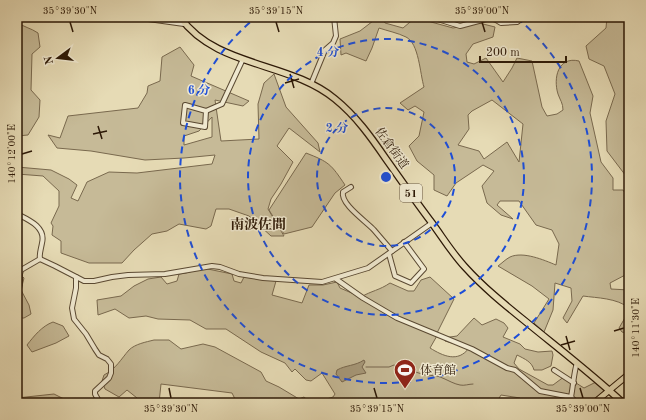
<svg xmlns="http://www.w3.org/2000/svg" width="646" height="420" font-family="'Old Standard TT','Noto Serif JP',serif">
  <rect width="100%" height="100%" fill="#e6dbb5"/>
  <filter id="stains"><feTurbulence type="fractalNoise" baseFrequency=".005" numOctaves="4"/><feColorMatrix values="0 0 0 0 .2 0 0 0 0 .09 0 0 0 0 .02 0 0 0 .5 -.17"/></filter>
  <radialGradient id="worn" r=".72"><stop offset=".6" stop-color="#630" stop-opacity="0"/><stop offset="1" stop-color="#630" stop-opacity=".3"/></radialGradient>
  <g fill="#c6ba97" stroke="#79694e" fill-rule="evenodd">
    <path d="M371 17H382L385 23 403 28 416 17H420L431 22 453 28 479 23 495 27 493 37 473 44 466 54 467 62 474 64 486 58 503 82 512 68 517 58 532 61 542 107 547 116 557 114 563 110C563 103 560 100 558 94 553 78 558 56 579 61L593 96 590 113 601 162 613 178V190H623L629 199V273L610 283 611 289 629 290V308C617 298 597 298 583 296L567 323 563 318 572 301 571 288 555 283 553 310 544 332 534 323 549 299 532 286 498 266C502 263 506 259 510 257 523 251 544 260 556 265L559 244 552 230 536 225 519 201H500L497 205 513 219 501 215 487 203 482 186 494 171 483 165 456 183 447 196 434 190V175L417 161 409 146 419 136 424 112 415 106 408 110 400 103 424 87C420 74 419 43 406 37 398 33 388 31 379 28L372 48 366 61 346 53 341 55 340 39 360 31 373 21ZM492 100 523 124 519 162 507 142 484 159 479 151 458 145 469 129 468 115 472 111Z"/>
    <path d="M607 17H629V180L607 151 606 121 615 94 604 66 589 59 586 46 606 28Z"/>
    <path d="M17 22C23 27 31 28 38 33L40 47 32 54 31 90 40 100 39 117 28 135 17 136Z"/>
    <path d="M180 47 194 65 191 76 249 101 243 106 215 100 221 141 259 139 258 104 264 83 274 74 286 107 318 143 320 152 289 128 277 146 293 162 281 184 271 199 268 209 284 236H271L249 216 229 209H216L211 226 206 229 179 224 167 231 152 234 134 250 122 263H89L61 253V241L52 235 53 226 51 223 59 206V191L43 176 17 174V167L51 170 69 179 77 185 71 198 78 201 87 182 109 172 137 173 212 164 215 155 184 158 145 160 91 151 57 148 48 135 60 138 68 116 138 108 147 93 148 86 160 81 162 57ZM212 117V137L184 145V136L199 131Z"/>
    <path d="M306 153C329 162 331 164 345 185L335 193 312 227 284 234 269 210Z"/>
    <path d="M203 268 232 274 234 281 241 283 244 277 276 281 272 295 302 303 309 285H323L337 282 340 288 361 297C371 291 380 290 390 283L408 291H414L421 280 430 277 454 299 437 333 438 334 430 348C443 356 458 363 469 348L445 341 443 338 457 336 474 318 482 325 496 319 504 323 508 328 503 337 520 344 525 349 538 352 552 351 553 355 551 366 542 370H534C532 362 525 359 517 355L514 363 519 369 548 385H553L565 376 584 388 596 382 605 391 590 403H519L520 398 501 395 496 403H314L333 397 335 394 322 373 311 381 306 380 295 369 292 372 285 363 261 352 226 329H206L190 320 158 319 146 316 129 318 115 309 98 315 97 300 121 296 134 286 148 279 161 277 167 284 177 281 179 274 186 273Z"/>
    <path d="M17 271 24 278 21 290 29 305 31 314 24 318H17Z"/>
    <path d="M629 311V334L622 332 619 328Z"/>
    <path d="M53 322 63 326 69 336 56 343 32 352 27 345C34 336 42 326 53 322Z"/>
    <path d="M154 340H169L181 349 203 344 215 347 261 372 266 381 279 387 299 399 304 397 311 403H237L232 393 161 384 159 403H135L137 398 127 390 119 397 105 389 102 381 104 375C116 369 121 359 129 350 135 344 146 342 154 340Z"/>
    <path d="M54 394 72 403H17V398Z"/>
  </g>
  <path fill="#a7997a" stroke="#76654c" d="M364 360 365 362 362 367 366 373 356 375 342 382 336 374 337 370C346 365 355 366 364 360Z"/>
  <g fill="none" stroke-linecap="round" stroke-linejoin="round">
    <path stroke="#76654c" stroke-width="1" d="M366 367H389L394 365 428 376C439 373 449 383 460 385 464 386 469 384 473 384"/>
    <g stroke="#5a4932" stroke-width="6">
      <g id="minor">
        <path d="M134 17 184 24"/>
        <path d="M431 17 460 26 490 18 496 20 501 23 517 22 524 17"/>
        <path d="M553 17 558 19 565 17"/>
        <path d="M311 84 325 50 333 43 336 36 334 17"/>
        <path d="M185 105 206 111 205 127 183 123Z"/>
        <path d="M206 111 222 104 243 59"/>
        <path d="M351 187 343 192C340 204 367 222 374 230 380 237 386 244 392 251"/>
        <path d="M17 214C29 220 46 227 42 243 41 249 39 254 40 259"/>
        <path d="M389 254 395 276 411 283 424 269 404 242"/>
        <path d="M40 259 55 266 84 281H94L112 277 128 275 165 274 212 266 220 267 239 274 263 278 322 282 368 268 432 223"/>
        <path d="M76 277V288L72 308 74 319 86 334 95 349 99 355 107 359 111 364V373L109 378 95 391V394L100 403"/>
        <path d="M336 279 363 298 397 318 472 349 507 368 515 370 540 391 571 397 577 403"/>
        <path d="M17 299 20 284V274L21 270 40 259"/>
        <path d="M554 370 574 383"/>
        <path d="M571 397C573 387 574 371 577 363"/>
      </g>
    </g>
    <g stroke="#2c1806" stroke-width="7">
      <path id="major" d="M594 403 629 374"/>
    </g>
    <g stroke="#2c1806" stroke-width="8">
      <path id="highway" d="M180 17C216 68 289 61 335 99 356 116 371 137 386 159 401 180 416 202 432 223 443 238 452 253 465 267 483 287 504 304 525 321 558 348 592 374 623 403"/>
    </g>
    <use href="#minor" stroke="#efe8cf" stroke-width="4"/>
    <use href="#major" stroke="#e6dbb5" stroke-width="5"/>
    <use href="#highway" stroke="#e6dbb5" stroke-width="5.5"/>
  </g>
  <path fill="none" stroke="#2c1806" stroke-width="1.5" d="M70 22 73 32M276 22 279 32M482 22 485 32M290 74 294 88M285 83 299 79M98 126 102 139M93 134 107 131M22 154 32 151M614 331 624 328M566 336 570 350M561 345 575 341M169 388 171 398M374 388 377 398M580 388 583 398"/>
  <g fill="none" stroke="#1d4ed8" stroke-width="2" stroke-dasharray="7 5">
    <circle cx="386" cy="177" r="69"/>
    <circle cx="386" cy="177" r="138"/>
    <path d="M517 18A206 206 0 1 1 255 18"/>
  </g>
  <defs>
    <g id="stadium-pin" transform="scale(1.15)"><path d="M0 17L-7.5 6A9.5 9.5 0 1 1 7.5 6Z" fill="#8f2418" stroke="#efe8cf"/><path d="M0-5a6.5 5 0 1 0 0 10a6.5 5 0 1 0 0-10ZM-3.5-1.8h7v3.6h-7Z" fill="#fff"/></g>
  </defs>
  <g fill-rule="evenodd">
    <use href="#stadium-pin" x="405" y="370"/>
  </g>
  <g text-anchor="middle" stroke-width="3" stroke-linejoin="round" paint-order="stroke">
    <rect fill="#efe8cf" stroke="#665642" stroke-width="1" x="400" y="184" width="22" height="18" rx="3"/>
    <g font-size="11" font-weight="bold" fill="#2c1806">
      <text x="411" y="197">51</text>
    </g>
    <g font-size="12" fill="#2c1806" stroke="#efe8cf">
      <text transform="translate(392 148) rotate(54)" y="4">佐倉街道</text>
    </g>
    <g font-size="12" fill="#2c1806" stroke="#efe8cf" text-anchor="start">
      <text x="420" y="374">体育館</text>
    </g>
    <g font-size="14" font-weight="bold" fill="#2c1806" stroke="#efe8cf">
      <text x="258" y="229">南波佐間</text>
    </g>
  </g>
  <circle cx="386" cy="177" r="6" fill="#1d4ed8" stroke="#efe8cf" stroke-width="2"/>
  <g font-size="12" text-anchor="middle" font-weight="bold" fill="#1d4ed8" stroke="#efe8cf" stroke-width="3" stroke-linejoin="round" paint-order="stroke">
    <text x="328" y="56">4 分</text>
    <text x="199" y="94">6 分</text>
    <text x="337" y="132">2 分</text>
  </g>
  <rect width="646" height="420" fill="none" stroke="#e6dbb5" stroke-width="44"/>
  <g transform="translate(58 58) rotate(255)" stroke="#efe8cf" stroke-width="3" paint-order="stroke">
  <path d="M0-3L7 15L0 10L-7 15Z" fill="#2c1806"/>
  <text y="-6" font-size="11" font-weight="bold" text-anchor="middle" fill="#2c1806">N</text>
  </g>
  <path d="M480 56v6h86v-6" fill="none" stroke="#2c1806" stroke-width="2"/>
  <text x="486" y="56" font-size="12" fill="#2c1806" stroke="#efe8cf" stroke-width="3" paint-order="stroke">200 m</text>
  <rect x="22" y="22" width="602" height="376" fill="none" stroke="#2c1806" stroke-width="1.5"/>
  <g font-size="10" text-anchor="middle" fill="#2c1806">
    <text x="70" y="14">35°39'30"N</text>
    <text x="276" y="14">35°39'15"N</text>
    <text x="482" y="14">35°39'00"N</text>
    <text transform="translate(11 154) rotate(-90)" y="4">140°12'00"E</text>
    <text transform="translate(635 328) rotate(-90)" y="4">140°11'30"E</text>
    <text x="171" y="412">35°39'30"N</text>
    <text x="377" y="412">35°39'15"N</text>
    <text x="583" y="412">35°39'00"N</text>
  </g>
  <rect width="100%" height="100%" filter="url(#stains)"/>
  <rect width="100%" height="100%" fill="url(#worn)"/>
</svg>
